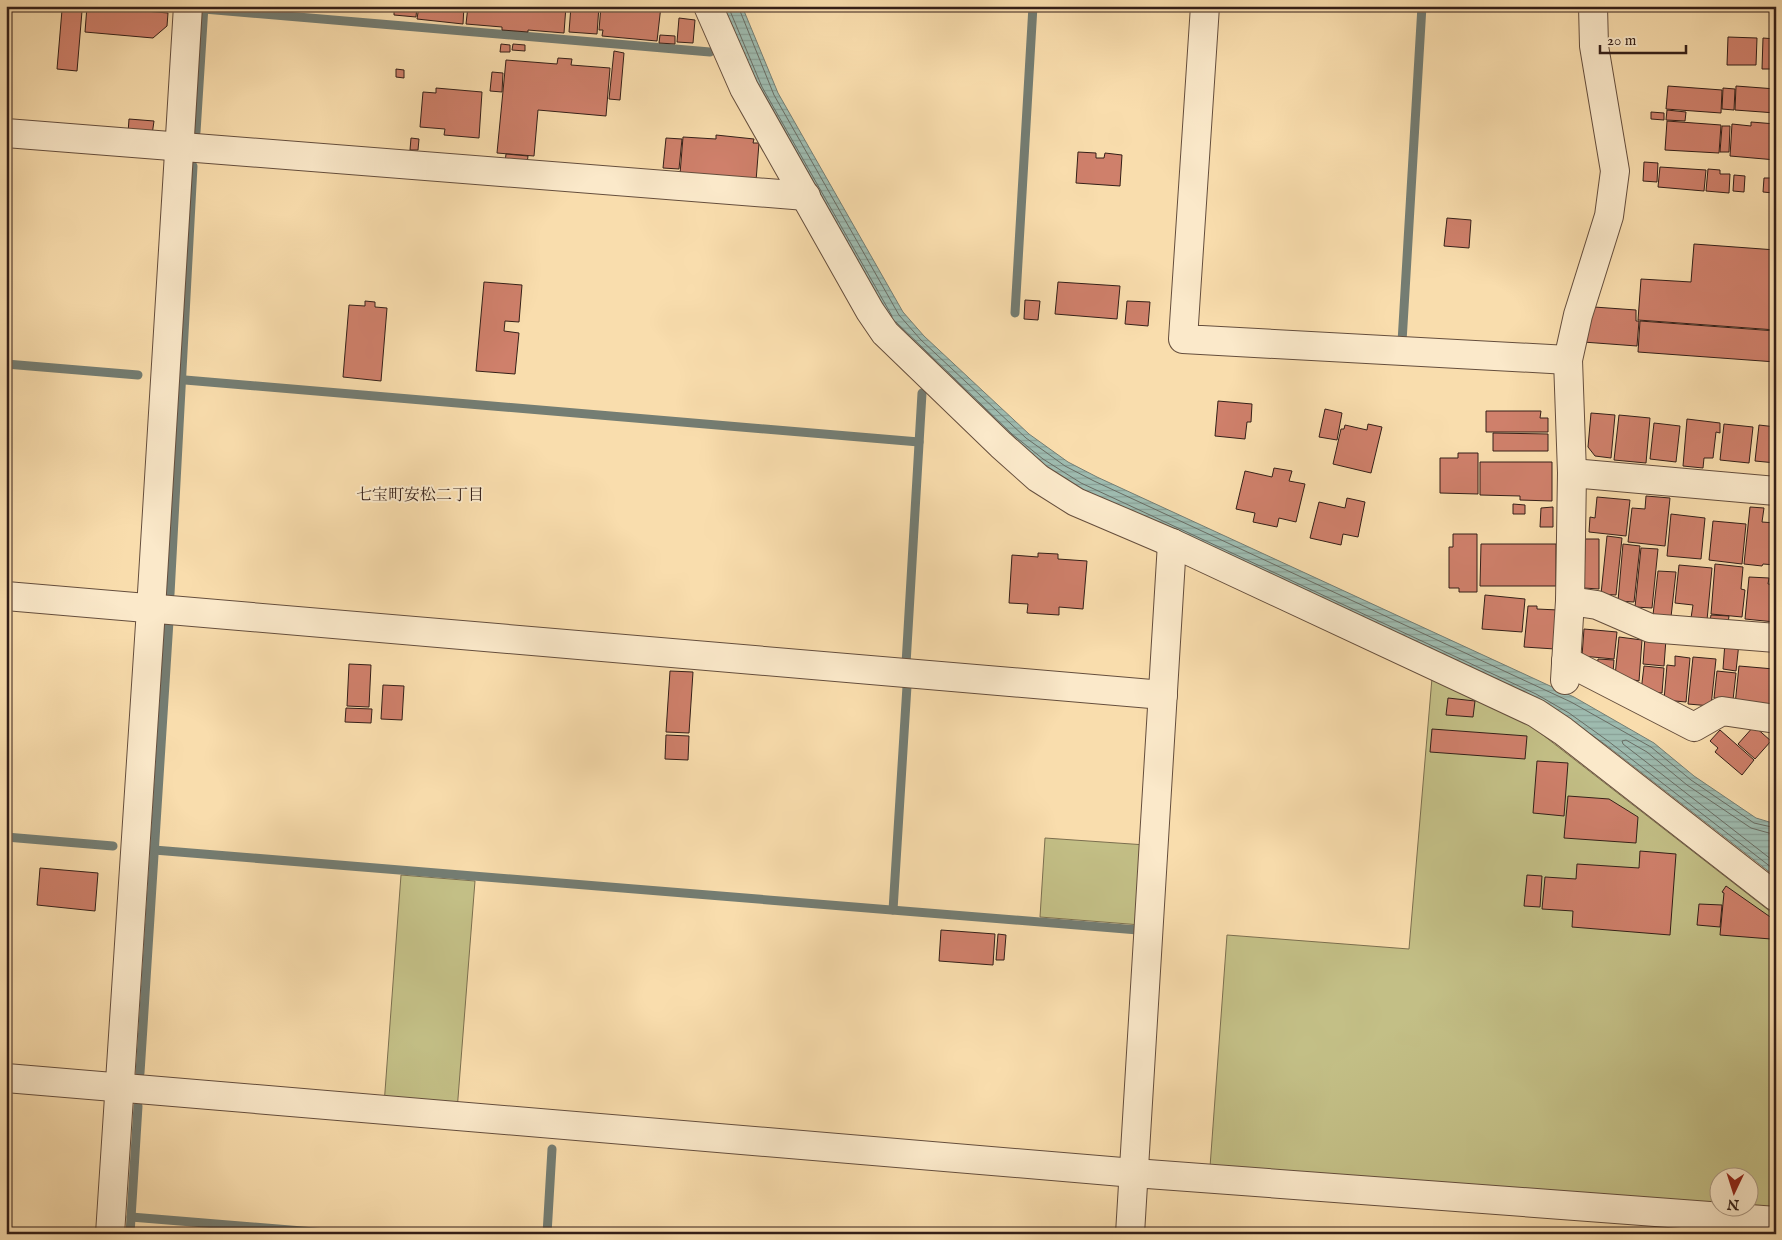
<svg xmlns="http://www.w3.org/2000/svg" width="1782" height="1240" font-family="'IM FELL English','Noto Serif JP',serif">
  <defs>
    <pattern id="water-rules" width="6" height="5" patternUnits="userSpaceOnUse" patternTransform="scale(1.25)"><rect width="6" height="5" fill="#9ebbaf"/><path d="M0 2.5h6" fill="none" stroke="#89a096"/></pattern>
  </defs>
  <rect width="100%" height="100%" fill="#f9ddad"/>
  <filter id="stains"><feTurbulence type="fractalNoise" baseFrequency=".004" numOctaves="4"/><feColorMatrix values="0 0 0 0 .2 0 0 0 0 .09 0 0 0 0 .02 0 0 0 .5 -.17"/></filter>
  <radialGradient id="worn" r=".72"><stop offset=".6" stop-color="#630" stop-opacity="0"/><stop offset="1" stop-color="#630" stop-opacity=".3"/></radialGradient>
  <g fill="#c3bf86" stroke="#7c6f4f">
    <path d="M1432 678 1521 718 1776 916V1211L1750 1208V1178H1720L1719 1207 1210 1167 1227 935 1409 949Z"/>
    <path d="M1045 838 1146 845 1141 925 1040 917Z"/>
    <path d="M401 875 475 881 457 1111 384 1105Z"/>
  </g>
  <path fill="url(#water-rules)" stroke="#747d73" d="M722 6H742L778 93 903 312 924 336 1029 434 1068 462 1097 477 1574 697 1654 743 1694 776 1756 818 1776 824V877L1606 745 1566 717 1534 699 1079 488 1040 463 890 324 757 89Z"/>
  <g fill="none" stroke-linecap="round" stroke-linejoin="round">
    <g stroke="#696d64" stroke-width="1">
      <path d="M728 6 762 87 892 316"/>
      <path d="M738 6 774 95 899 315 921 340 1026 438 1065 466 1094 481 1571 702 1651 747 1691 780 1754 823 1776 828"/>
      <path d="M896 322 1012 434 1043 459 1081 483 1536 694 1569 713 1608 741 1776 871"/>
      <path d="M1776 835 1751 828 1687 785 1647 752 1626 740 1622 741 1623 744 1776 863"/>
    </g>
    <g stroke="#747d73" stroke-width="9">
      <path d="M204 9 710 52"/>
      <path d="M196 132 204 6"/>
      <path d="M1015 313 1033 6"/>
      <path d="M1402 342 1422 6"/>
      <path d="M6 364 138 375"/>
      <path d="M185 380 919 442"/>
      <path d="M170 594 193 166"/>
      <path d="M906 664 922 393"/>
      <path d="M6 837 113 846"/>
      <path d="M154 850 1138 930"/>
      <path d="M893 910 907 686"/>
      <path d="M140 1073 169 621"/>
      <path d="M131 1217 339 1234"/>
      <path d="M130 1234 138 1106"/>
      <path d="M547 1234 552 1149"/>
    </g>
  </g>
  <g fill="#cf806b" stroke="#341f18">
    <path d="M87 6 168 13 167 26 153 38 85 32Z"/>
    <path d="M354 6H377V9Z"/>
    <path d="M394 6H417L416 17 394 15Z"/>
    <path d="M419 6H464L463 24 417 19Z"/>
    <path d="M468 6H566L564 33 528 30V32L502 30V27L466 24Z"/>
    <path d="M571 6H599L597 34 569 32Z"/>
    <path d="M601 6H661L657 41 602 36 603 30H599Z"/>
    <path d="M62 10 82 11 77 71 57 69Z"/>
    <path d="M679 18 695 20 693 43 677 42Z"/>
    <path d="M660 35 675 36V44L659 43Z"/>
    <path d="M1728 37 1757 38 1756 65H1727Z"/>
    <path d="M1763 38 1776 39V69H1762Z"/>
    <path d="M501 44 510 45V52H500Z"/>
    <path d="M513 44 525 45V51L512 50Z"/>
    <path d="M614 51 624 53 620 100 609 99Z"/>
    <path d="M558 58 572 59 571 65 610 68 606 116 538 110 534 156 497 153 506 60 557 64Z"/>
    <path d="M396 69 404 70V78L396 77Z"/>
    <path d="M492 72 503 73 502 92 490 91Z"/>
    <path d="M1668 86 1722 90 1721 113 1666 109Z"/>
    <path d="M1736 86 1776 89V113L1735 110Z"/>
    <path d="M436 88 482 92 479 138 444 135 445 129 420 127 423 92 436 93Z"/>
    <path d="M1723 88 1735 89 1734 110 1722 109Z"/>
    <path d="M1667 110 1686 112 1685 121 1666 120Z"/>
    <path d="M1651 112 1664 113V120L1651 119Z"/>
    <path d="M129 119 154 121 152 135 128 133Z"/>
    <path d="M1667 121 1721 125 1719 153 1665 150Z"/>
    <path d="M1751 122 1776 124V160L1730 156 1732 124 1751 126Z"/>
    <path d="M1722 126H1730L1729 152H1720Z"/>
    <path d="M716 135 754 139 753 143H759L756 181 680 174 683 137 716 139Z"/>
    <path d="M411 138 419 139 418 150H410Z"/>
    <path d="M666 138 682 139 679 169 663 168Z"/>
    <path d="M1078 152 1096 153V158H1104L1105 153 1122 155 1120 186 1076 183Z"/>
    <path d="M506 154 528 156 527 164 505 162Z"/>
    <path d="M1644 162 1658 163 1657 182 1643 181Z"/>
    <path d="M1660 167 1706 170 1704 191 1658 187Z"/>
    <path d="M1708 169 1720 170V174H1730L1729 193 1706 191Z"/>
    <path d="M1734 175 1745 176 1744 192 1733 191Z"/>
    <path d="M1764 178H1775L1774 193 1763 192Z"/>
    <path d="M1447 218 1471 220 1469 248 1444 246Z"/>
    <path d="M1694 244 1776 250V330L1638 320 1641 279 1691 282Z"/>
    <path d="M484 282 522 285 519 322 505 321 504 331 519 333 515 374 476 371Z"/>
    <path d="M1058 282 1120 286 1117 319 1055 314Z"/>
    <path d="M1025 300 1040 301 1038 320 1024 319Z"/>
    <path d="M365 301 375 302V307L387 308 381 381 343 377 349 305 365 306Z"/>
    <path d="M1127 301 1150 302 1148 326 1125 324Z"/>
    <path d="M1594 307 1636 310V321H1639L1637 346 1583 342Z"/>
    <path d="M1640 321 1776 331V362L1638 352Z"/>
    <path d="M1218 401 1252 404 1251 422H1247L1245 439 1215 436Z"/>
    <path d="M1325 409 1342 413 1337 440 1319 437Z"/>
    <path d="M1486 411H1541L1540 418H1548V432H1486Z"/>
    <path d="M1591 413 1615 415 1611 458 1595 456 1588 447Z"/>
    <path d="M1619 415 1650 418 1646 463 1614 460Z"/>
    <path d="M1687 419 1720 423V433L1716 432 1713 458H1704L1703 468 1683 466Z"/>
    <path d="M1654 423 1680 426 1676 462 1650 459Z"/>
    <path d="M1368 424 1382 427 1371 473 1333 464 1341 429H1344L1345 425 1367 430Z"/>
    <path d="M1724 424 1753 427 1749 463 1720 460Z"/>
    <path d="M1759 425 1776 427V463L1755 461Z"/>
    <path d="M1493 433 1548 434V451H1493Z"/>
    <path d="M1458 453H1478V494L1440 493V458H1458Z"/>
    <path d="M1480 462H1552V501L1520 500V496L1480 495Z"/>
    <path d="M1274 468 1292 471 1289 481 1305 484 1296 522 1279 518 1277 527 1253 522 1255 513 1236 509 1245 471 1272 477Z"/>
    <path d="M1646 496 1670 498 1665 546 1628 542 1632 508 1645 509Z"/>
    <path d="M1597 497 1630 500 1626 536 1589 532 1590 517 1595 518Z"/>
    <path d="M1347 498 1365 502 1358 537 1343 534 1341 545 1310 538 1319 502 1345 508Z"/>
    <path d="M1513 504 1525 505V514H1513Z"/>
    <path d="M1553 507V527H1540L1541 508Z"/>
    <path d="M1750 507 1764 508 1762 522 1776 523V565L1763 564 1762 566 1744 564Z"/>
    <path d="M1671 514 1705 518 1701 559 1667 556Z"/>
    <path d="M1713 521 1746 524 1742 564 1709 560Z"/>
    <path d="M1453 534H1477V592H1459V588H1449V547H1453Z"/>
    <path d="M1607 536 1622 538 1616 595 1601 594Z"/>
    <path d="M1585 539H1599V589L1584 588Z"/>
    <path d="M1481 544H1556V586H1480Z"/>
    <path d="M1623 544 1640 546 1634 602 1618 601Z"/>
    <path d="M1641 548 1658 549 1652 608 1635 607Z"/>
    <path d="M1038 553 1058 554V559L1087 561 1083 609 1059 607V615L1027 613 1028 604 1009 603 1012 555 1038 557Z"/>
    <path d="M1715 564 1743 567 1741 589 1745 590 1742 617 1711 614Z"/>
    <path d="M1679 565 1712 568 1707 620 1691 618 1693 605 1675 603Z"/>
    <path d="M1658 571 1676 572 1671 617 1653 615Z"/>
    <path d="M1749 577 1769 578 1768 584 1776 585 1775 622 1745 619Z"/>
    <path d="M1485 595 1525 599 1522 632 1482 629Z"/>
    <path d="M1528 606H1537V609L1558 610 1555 649 1524 647Z"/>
    <path d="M1711 615 1729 616 1728 623 1710 621Z"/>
    <path d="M1584 629 1617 632 1614 659 1582 656Z"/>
    <path d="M1619 637 1642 640 1639 681 1615 676Z"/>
    <path d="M1645 637 1666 639 1664 666 1643 664Z"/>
    <path d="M1725 642 1739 643 1736 671 1723 669Z"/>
    <path d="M1675 656 1690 658 1686 702 1664 700 1667 665 1675 666Z"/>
    <path d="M1693 657 1716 659 1711 706 1688 704Z"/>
    <path d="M1598 659 1614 660 1613 673 1597 668Z"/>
    <path d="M349 664 371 665 369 707 347 706Z"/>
    <path d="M1644 666 1664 668 1662 693 1641 691Z"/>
    <path d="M1739 666 1774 669 1770 708 1735 705Z"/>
    <path d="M670 671 693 672 689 733 666 732Z"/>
    <path d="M1717 671 1736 673 1733 700 1714 698Z"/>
    <path d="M383 685 404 686 402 720 381 719Z"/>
    <path d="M1448 698 1475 701 1473 717 1446 715Z"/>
    <path d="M346 708 372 709 371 723 345 722Z"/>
    <path d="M1754 726 1771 741 1755 759 1738 744Z"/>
    <path d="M1432 729 1527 736 1525 759 1430 752Z"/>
    <path d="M1720 730 1754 760 1742 775 1715 752 1718 748 1710 741Z"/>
    <path d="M666 735 689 736 688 760 665 759Z"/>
    <path d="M1537 761 1568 763 1564 816 1533 813Z"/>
    <path d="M1568 796 1609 799 1638 817 1636 843 1564 838Z"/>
    <path d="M1640 851 1676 854 1670 935 1572 927 1573 911 1542 909 1545 877 1576 879 1577 864 1639 868Z"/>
    <path d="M40 868 98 873 95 911 37 905Z"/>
    <path d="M1527 875 1542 876 1540 907 1524 906Z"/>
    <path d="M1726 886 1776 921V937H1771V939L1720 935 1724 893 1722 892Z"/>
    <path d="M1699 904 1722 905 1720 927 1697 925Z"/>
    <path d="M941 930 995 934 993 965 939 961Z"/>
    <path d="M998 934 1006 935 1004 960H996Z"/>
  </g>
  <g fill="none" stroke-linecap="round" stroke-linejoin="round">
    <g stroke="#654e3d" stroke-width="30">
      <g id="minor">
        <path d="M708 6 744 88 870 311 885 333 1001 445 1038 478 1076 502 1172 543 1536 713 1563 731 1776 897"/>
        <path d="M1205 6 1183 339 1568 360"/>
        <path d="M6 133 806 196"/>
        <path d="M1572 473 1776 491"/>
        <path d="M6 596 1163 695"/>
        <path d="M1570 601 1597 605 1650 628 1776 638"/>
        <path d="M1566 661 1694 727 1722 711 1776 719"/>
        <path d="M1565 680 1570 601 1572 473 1568 360 1578 315 1609 216 1615 171 1594 46 1593 6"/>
        <path d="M6 1078 1134 1173 1776 1221"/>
        <path d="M110 1234 151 609 188 6"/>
        <path d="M1130 1234 1172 543"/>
      </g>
    </g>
    <use href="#minor" stroke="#fbe9ca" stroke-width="28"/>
  </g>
  <g text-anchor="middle" stroke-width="4" stroke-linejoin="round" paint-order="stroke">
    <g font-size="16" fill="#341f18" stroke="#fbe9ca">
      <text x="420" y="500">七宝町安松二丁目</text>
    </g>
  </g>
  <rect width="1782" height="1240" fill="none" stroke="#f9ddad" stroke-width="25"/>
  <rect x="8" y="8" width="1767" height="1225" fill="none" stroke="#341f18" stroke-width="2.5"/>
  <rect x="12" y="12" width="1757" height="1215" fill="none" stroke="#341f18"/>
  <g transform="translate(1734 1192) rotate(184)"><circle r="24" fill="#fbe9ca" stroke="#ab9883"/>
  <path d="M0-4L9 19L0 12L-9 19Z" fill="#8f2418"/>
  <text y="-8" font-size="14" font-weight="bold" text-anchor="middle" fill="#341f18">N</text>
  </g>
  <path d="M1600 45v8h86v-8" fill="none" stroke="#341f18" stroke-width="2.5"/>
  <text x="1607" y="45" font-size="15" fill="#341f18" stroke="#fbe9ca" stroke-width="4" paint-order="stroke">20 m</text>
  <rect width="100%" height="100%" filter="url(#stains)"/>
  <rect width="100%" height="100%" fill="url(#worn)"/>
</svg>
